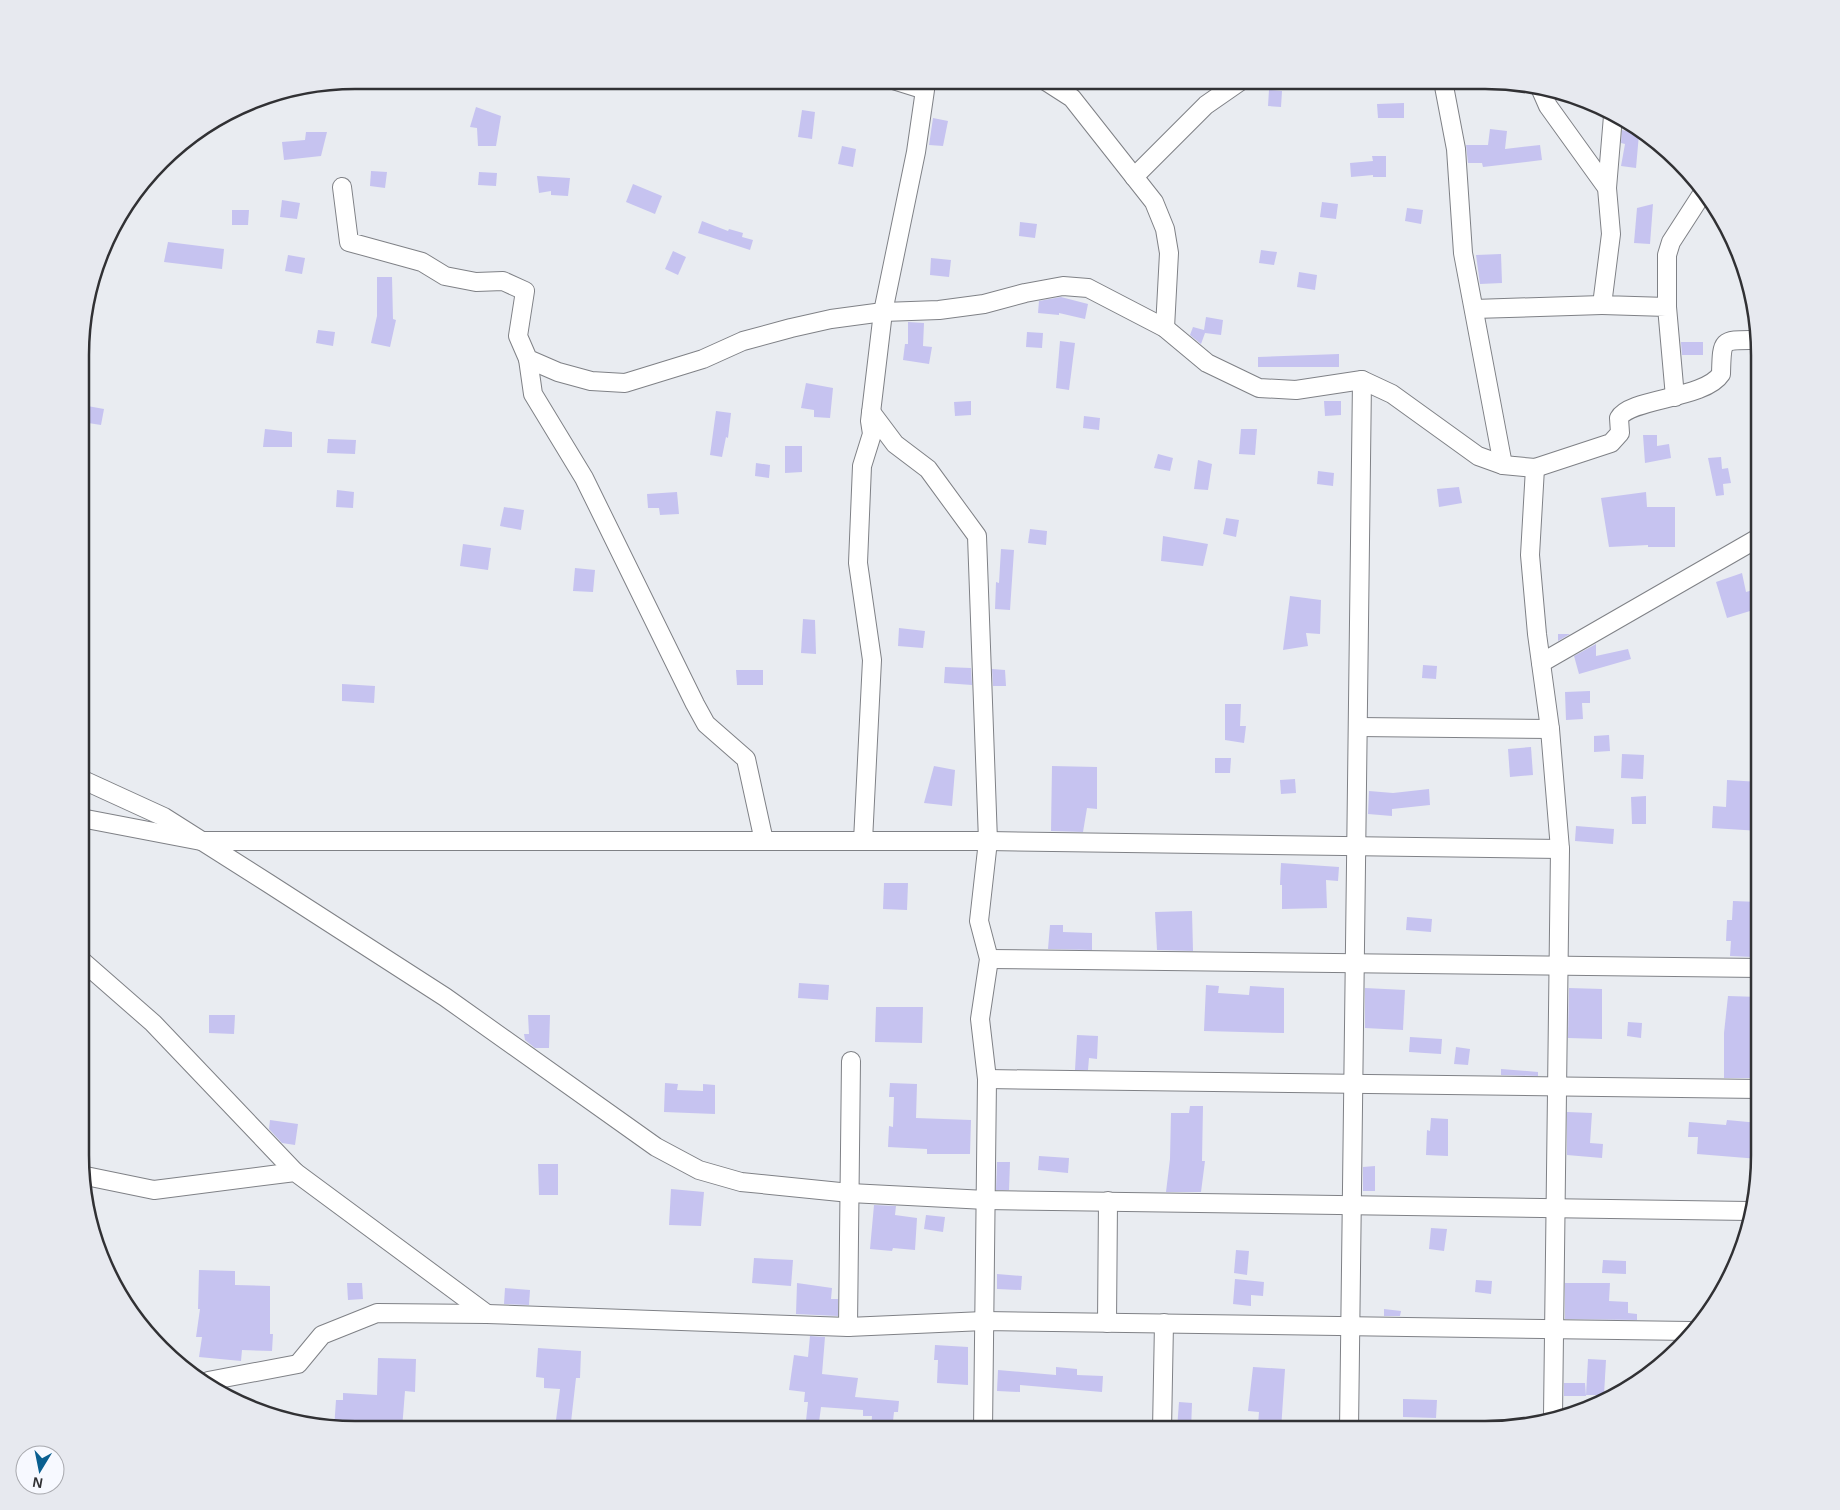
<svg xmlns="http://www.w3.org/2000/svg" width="1840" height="1510" font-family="Arial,sans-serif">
  <rect width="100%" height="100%" fill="#e9ecf1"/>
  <g fill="#c6c3f0">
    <path d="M1269 90 1282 91 1281 107 1268 106Z"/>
    <path d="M1404 103V118H1378L1377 104Z"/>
    <path d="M476 107 501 116 496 146H478L477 128 470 127Z"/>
    <path d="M802 110 815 112 812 139 798 137Z"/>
    <path d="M933 118 948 121 943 146 929 145Z"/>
    <path d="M1490 129 1507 131 1505 149 1540 145 1542 160 1483 167 1482 163H1468L1466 145H1488Z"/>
    <path d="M1622 130 1639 134 1636 168 1621 166 1625 144 1621 143Z"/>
    <path d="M306 132H327L321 156 284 160 282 142 305 140Z"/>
    <path d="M842 146 856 149 853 167 838 164Z"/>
    <path d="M1372 156H1386V177H1373V175L1351 177 1350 163 1373 161Z"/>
    <path d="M371 171 387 172 385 188 370 186Z"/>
    <path d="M479 172 497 173 496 186 478 185Z"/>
    <path d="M537 176 570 178 568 196 551 195V191L539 193Z"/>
    <path d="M633 184 662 196 655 214 626 202Z"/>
    <path d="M282 200 300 203 297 219 280 217Z"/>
    <path d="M1322 202 1338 204 1336 219 1320 217Z"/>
    <path d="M1653 204 1650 244 1634 243 1637 208Z"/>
    <path d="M1407 208 1423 210 1421 224 1405 221Z"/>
    <path d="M232 210H249L248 225H232Z"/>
    <path d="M702 221 728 231 729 229 743 233 742 237 753 240 750 250 698 233Z"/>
    <path d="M1020 222 1037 224 1035 238 1019 236Z"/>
    <path d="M168 242 224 249 222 269 164 262Z"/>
    <path d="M1261 250 1277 252 1274 265 1259 263Z"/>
    <path d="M673 251 686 257 678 275 665 269Z"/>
    <path d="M1501 254 1502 283 1480 284 1476 255Z"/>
    <path d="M288 255 305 258 302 274 285 271Z"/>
    <path d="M931 258 951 260 949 277 930 275Z"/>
    <path d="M1299 272 1317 275 1315 290 1297 287Z"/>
    <path d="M377 277H392L393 319 396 320 390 347 371 343 377 316Z"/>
    <path d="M1061 297 1088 304 1085 319 1059 313V315L1038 313 1039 301Z"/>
    <path d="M1206 317 1223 320 1221 335 1205 333 1201 344 1190 335 1193 327 1204 330Z"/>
    <path d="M908 322 924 323 923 346 932 347 929 364 903 360 905 344H908Z"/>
    <path d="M318 330 335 332 333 346 316 343Z"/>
    <path d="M1027 332 1043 333 1042 348 1026 347Z"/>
    <path d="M1060 341 1075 343 1069 390 1056 388Z"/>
    <path d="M1681 342H1703V355H1682Z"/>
    <path d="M1339 354V367H1258V357Z"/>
    <path d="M806 383 833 388 830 418 814 417V410L801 408Z"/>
    <path d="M971 401V415L955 416 954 402Z"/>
    <path d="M1324 401H1341V415L1325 416Z"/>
    <path d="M82 405 104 409 101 425 82 422Z"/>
    <path d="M716 411 731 413 728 438 726 437 722 457 710 455Z"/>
    <path d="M1084 416 1100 418 1099 430 1083 428Z"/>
    <path d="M265 429 292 432V447H263Z"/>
    <path d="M1241 429H1257L1255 455 1239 454Z"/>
    <path d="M1643 435H1657V446L1669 444 1671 458 1645 463Z"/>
    <path d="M328 439 356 440 355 454 327 453Z"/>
    <path d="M785 446H802V472L785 473Z"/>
    <path d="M1158 454 1173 458 1170 471 1154 468Z"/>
    <path d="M1721 457 1722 469 1728 468 1731 483 1723 484 1724 495 1716 496 1708 458Z"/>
    <path d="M1198 460 1212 464 1208 490 1194 489Z"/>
    <path d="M756 463 770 465 769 478 755 476Z"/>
    <path d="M1318 471 1334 473 1333 486 1317 484Z"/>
    <path d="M1459 487 1462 503 1439 507 1437 489Z"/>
    <path d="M337 490 354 492 353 508 336 507Z"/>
    <path d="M677 492 679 514 660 515 659 508H648L647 494Z"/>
    <path d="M1646 492 1647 507H1675V547H1648V545L1609 547 1601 498Z"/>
    <path d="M504 507 524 510 521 530 500 526Z"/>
    <path d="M1226 518 1239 520 1236 537 1223 534Z"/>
    <path d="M1030 529 1047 531 1046 545 1028 543Z"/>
    <path d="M1163 536 1208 544 1203 566 1161 561Z"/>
    <path d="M463 544 491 548 488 570 460 566Z"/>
    <path d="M1001 549 1014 550 1010 610 995 609 996 582 999 583Z"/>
    <path d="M575 568 595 570 593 592 573 591Z"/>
    <path d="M1742 573 1746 592 1760 588V608L1727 618 1716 582Z"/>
    <path d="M1290 596 1321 600 1320 634 1306 633 1308 646 1283 650Z"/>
    <path d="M803 619 815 620 816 654 801 653Z"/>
    <path d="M899 628 925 631 923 648 898 646Z"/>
    <path d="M1558 634H1570L1558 641Z"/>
    <path d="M1596 644V656L1628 649 1631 659 1579 674 1574 656Z"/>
    <path d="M1423 665 1437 666 1436 679 1422 678Z"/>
    <path d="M945 667 971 668 972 685 944 683Z"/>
    <path d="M992 669 1005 670 1006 686H993Z"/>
    <path d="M736 670H763V685H737Z"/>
    <path d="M342 684 375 686 374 703 342 701Z"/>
    <path d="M1590 691V703H1582L1583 719 1566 720 1565 692Z"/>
    <path d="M1225 704H1241L1240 726H1246L1244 743 1225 740Z"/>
    <path d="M1609 735 1610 751 1594 752V736Z"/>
    <path d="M1531 747 1533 775 1510 777 1508 749Z"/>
    <path d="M1622 754 1644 755 1643 779 1621 778Z"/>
    <path d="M1215 758H1231L1230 773H1215Z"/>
    <path d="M934 766 955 770 952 806 924 803Z"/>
    <path d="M1052 766 1097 767V809L1087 808 1083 832 1051 831Z"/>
    <path d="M1295 779 1296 793 1281 794 1280 780Z"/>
    <path d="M1727 780 1760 782V831L1712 828 1713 806 1726 807Z"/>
    <path d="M1429 789 1430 805 1392 809V816L1368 814 1369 791 1393 793Z"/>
    <path d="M1646 796V824H1632L1631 797Z"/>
    <path d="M1576 826 1614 829 1613 844 1575 841Z"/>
    <path d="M1281 863 1339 867 1338 881 1326 880 1327 908 1282 909V885H1280Z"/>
    <path d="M884 883H908L907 910 883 909Z"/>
    <path d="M1733 901 1759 902 1756 943H1753L1752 957 1730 956 1731 941H1726L1727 920H1732Z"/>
    <path d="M1192 911 1193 951 1157 950 1155 912Z"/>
    <path d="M1407 917 1432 919 1431 932 1406 930Z"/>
    <path d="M1050 925H1063V932L1092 933V950L1048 949Z"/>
    <path d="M799 983 829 985 828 1000 798 998Z"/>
    <path d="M1206 985 1219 986 1218 993 1249 995 1250 986 1284 988V1033L1204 1031Z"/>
    <path d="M1365 988 1405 990 1403 1030 1365 1028Z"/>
    <path d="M1569 988 1602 989V1039L1568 1038Z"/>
    <path d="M1728 996 1760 997 1759 1078H1724V1033Z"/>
    <path d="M876 1007H923L922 1043 875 1042Z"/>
    <path d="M209 1015H235L234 1034 209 1033Z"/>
    <path d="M528 1015H550L549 1048H535L525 1040 524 1034H529Z"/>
    <path d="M1628 1022 1642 1023 1641 1038 1627 1036Z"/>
    <path d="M1077 1035 1098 1036 1097 1059 1089 1058 1088 1070H1075Z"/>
    <path d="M1410 1037 1442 1039 1441 1054 1409 1052Z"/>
    <path d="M1456 1047 1470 1049 1468 1065 1454 1064Z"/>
    <path d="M1501 1069 1538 1072V1076L1501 1075Z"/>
    <path d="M665 1083 678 1084 677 1090 703 1091V1084L715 1085V1114L664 1112Z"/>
    <path d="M890 1083 917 1084 916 1118 971 1120 970 1154H927V1149L888 1147 889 1126 893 1127 894 1097H889Z"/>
    <path d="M1190 1106H1203L1202 1161H1205L1201 1192H1166L1170 1159 1171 1113H1189Z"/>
    <path d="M1567 1112 1592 1113 1590 1143 1603 1144 1602 1158 1567 1155Z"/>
    <path d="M1431 1118 1448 1119V1156L1426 1155 1427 1130 1430 1131Z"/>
    <path d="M270 1120 298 1124 295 1145 282 1143 269 1129Z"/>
    <path d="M1727 1120 1759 1123V1159L1697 1154 1698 1137H1688L1689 1122 1726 1125Z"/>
    <path d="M1039 1156 1069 1158 1068 1173 1038 1170Z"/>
    <path d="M997 1162H1010L1009 1190H996Z"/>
    <path d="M538 1164H558V1195H539Z"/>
    <path d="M1375 1166V1191H1363V1167Z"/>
    <path d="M671 1189 704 1192 701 1226 669 1225Z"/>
    <path d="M874 1205 896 1206 895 1215 917 1218 915 1250 893 1248 892 1251 870 1249Z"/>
    <path d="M926 1215 945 1217 943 1232 924 1229Z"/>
    <path d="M1431 1228 1447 1229 1444 1251 1429 1249Z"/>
    <path d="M1236 1250 1249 1251 1247 1275 1234 1273Z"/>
    <path d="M754 1258 793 1260 791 1286 752 1283Z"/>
    <path d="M1603 1260 1626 1261V1274L1602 1273Z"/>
    <path d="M199 1270 235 1271V1285L270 1286V1334H273L272 1351 242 1350 241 1361 199 1357 202 1337H196L200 1309H198Z"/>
    <path d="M997 1274 1022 1276 1021 1290 997 1289Z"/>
    <path d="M1235 1279 1264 1282 1263 1296 1251 1295V1306L1233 1304Z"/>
    <path d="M1476 1280 1492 1281 1491 1294 1475 1292Z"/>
    <path d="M347 1283H362L363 1299 348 1300Z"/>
    <path d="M797 1283 832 1288 831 1299H838V1316L796 1314Z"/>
    <path d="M1565 1283H1610L1609 1301 1628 1302V1313L1637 1314V1320L1565 1319Z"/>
    <path d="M505 1288 530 1290 529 1305 504 1304Z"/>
    <path d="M1384 1309 1401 1311 1400 1316H1384Z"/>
    <path d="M810 1336 825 1337 822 1374 858 1378 855 1397 899 1401 898 1412H894L892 1430H871L872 1416H863V1410L821 1407 818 1430H805L808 1402H804L805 1392 789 1390 794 1355 808 1357Z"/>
    <path d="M935 1345 968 1347V1385L937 1383 938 1360H934Z"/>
    <path d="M538 1348 581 1351 580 1378H576L571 1422 556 1420 560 1389 544 1388V1378L536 1377Z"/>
    <path d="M378 1358 416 1359 415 1392 405 1391 402 1429H334L336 1400H343V1393L377 1395Z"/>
    <path d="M1588 1359 1606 1360 1604 1395H1586Z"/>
    <path d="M1056 1367 1077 1369V1375L1103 1376 1102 1392 1020 1385V1392L997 1391 998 1370 1056 1375Z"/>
    <path d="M1253 1367 1285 1369 1281 1430H1269V1426L1258 1425 1259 1412 1248 1411Z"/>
    <path d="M1564 1383H1585L1586 1396H1564Z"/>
    <path d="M1403 1399 1437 1400 1436 1418 1403 1417Z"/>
    <path d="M1179 1402 1192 1403 1191 1430 1177 1429Z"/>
  </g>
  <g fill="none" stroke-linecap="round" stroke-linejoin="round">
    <g stroke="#7f8186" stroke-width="20">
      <g id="minor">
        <path d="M1044 80 1072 98 1154 202 1165 229 1169 253 1165 328"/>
        <path d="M1443 81 1456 149 1463 253 1503 465"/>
        <path d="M1541 90 1548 106 1607 188 1611 234 1602 305 1667 307 1675 397"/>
        <path d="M1134 177 1206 105 1242 80"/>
        <path d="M342 187 349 242 422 262 445 276 476 282 503 281 525 291 518 336 528 359 558 372 591 381 625 383 703 359 743 341 791 328 831 319 883 312 939 310 984 304 1025 293 1063 286 1088 288 1165 328 1207 363 1259 388 1296 390 1362 380 1392 394 1478 456 1503 465 1535 468 1611 443 1620 433 1619 418C1630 398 1705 399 1721 374 1722 338 1721 340 1757 340"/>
        <path d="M1607 188 1613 116"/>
        <path d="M1667 307V255L1671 242 1702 194"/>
        <path d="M1474 309 1602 305"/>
        <path d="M528 359 533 394 584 478 695 704 706 724 746 759 764 841"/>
        <path d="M871 412 895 444 928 469 977 536 988 841 979 921 989 959 980 1019 987 1079 983 1430"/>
        <path d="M1535 468 1530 555 1537 634 1550 729 1560 849 1553 1416"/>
        <path d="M1541 663 1760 537"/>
        <path d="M1358 727 1550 729"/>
        <path d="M81 779 164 817 268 883 445 997 656 1147 699 1170 741 1182 850 1193 986 1200 1749 1211"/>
        <path d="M81 818 201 841H988L1560 849"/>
        <path d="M863 841 872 660 858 563 862 466 872 434 870 421 883 312 916 152 925 90 893 80"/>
        <path d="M989 959 1760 968"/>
        <path d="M81 960 153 1023 295 1172"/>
        <path d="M987 1079 1759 1089"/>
        <path d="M81 1175 154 1190 295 1172 487 1314"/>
        <path d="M1107 1323 1108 1201"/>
        <path d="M848 1327 851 1061"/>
        <path d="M208 1381 298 1364 322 1335 377 1313 487 1314 848 1327 984 1321 1692 1331"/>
        <path d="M1162 1430 1164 1323"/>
        <path d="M1349 1430 1362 380"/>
      </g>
    </g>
    <use href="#minor" stroke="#fff" stroke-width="18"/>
  </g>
  <path d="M0 0H1840V1510H0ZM355 89H1485A266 266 0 0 1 1751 355V1155A266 266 0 0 1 1485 1421H355A266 266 0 0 1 89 1155V355A266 266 0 0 1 355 89Z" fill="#e7e9ef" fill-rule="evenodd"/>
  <path fill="none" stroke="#313134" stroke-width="2.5" d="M355 89H1485A266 266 0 0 1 1751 355V1155A266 266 0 0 1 1485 1421H355A266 266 0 0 1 89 1155V355A266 266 0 0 1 355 89Z"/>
  <g transform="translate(40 1470) rotate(190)"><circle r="24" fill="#f7f9ff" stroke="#a8a9ae"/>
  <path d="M0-4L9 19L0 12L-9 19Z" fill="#095f90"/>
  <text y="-8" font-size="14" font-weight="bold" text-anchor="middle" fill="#313134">N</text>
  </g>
</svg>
